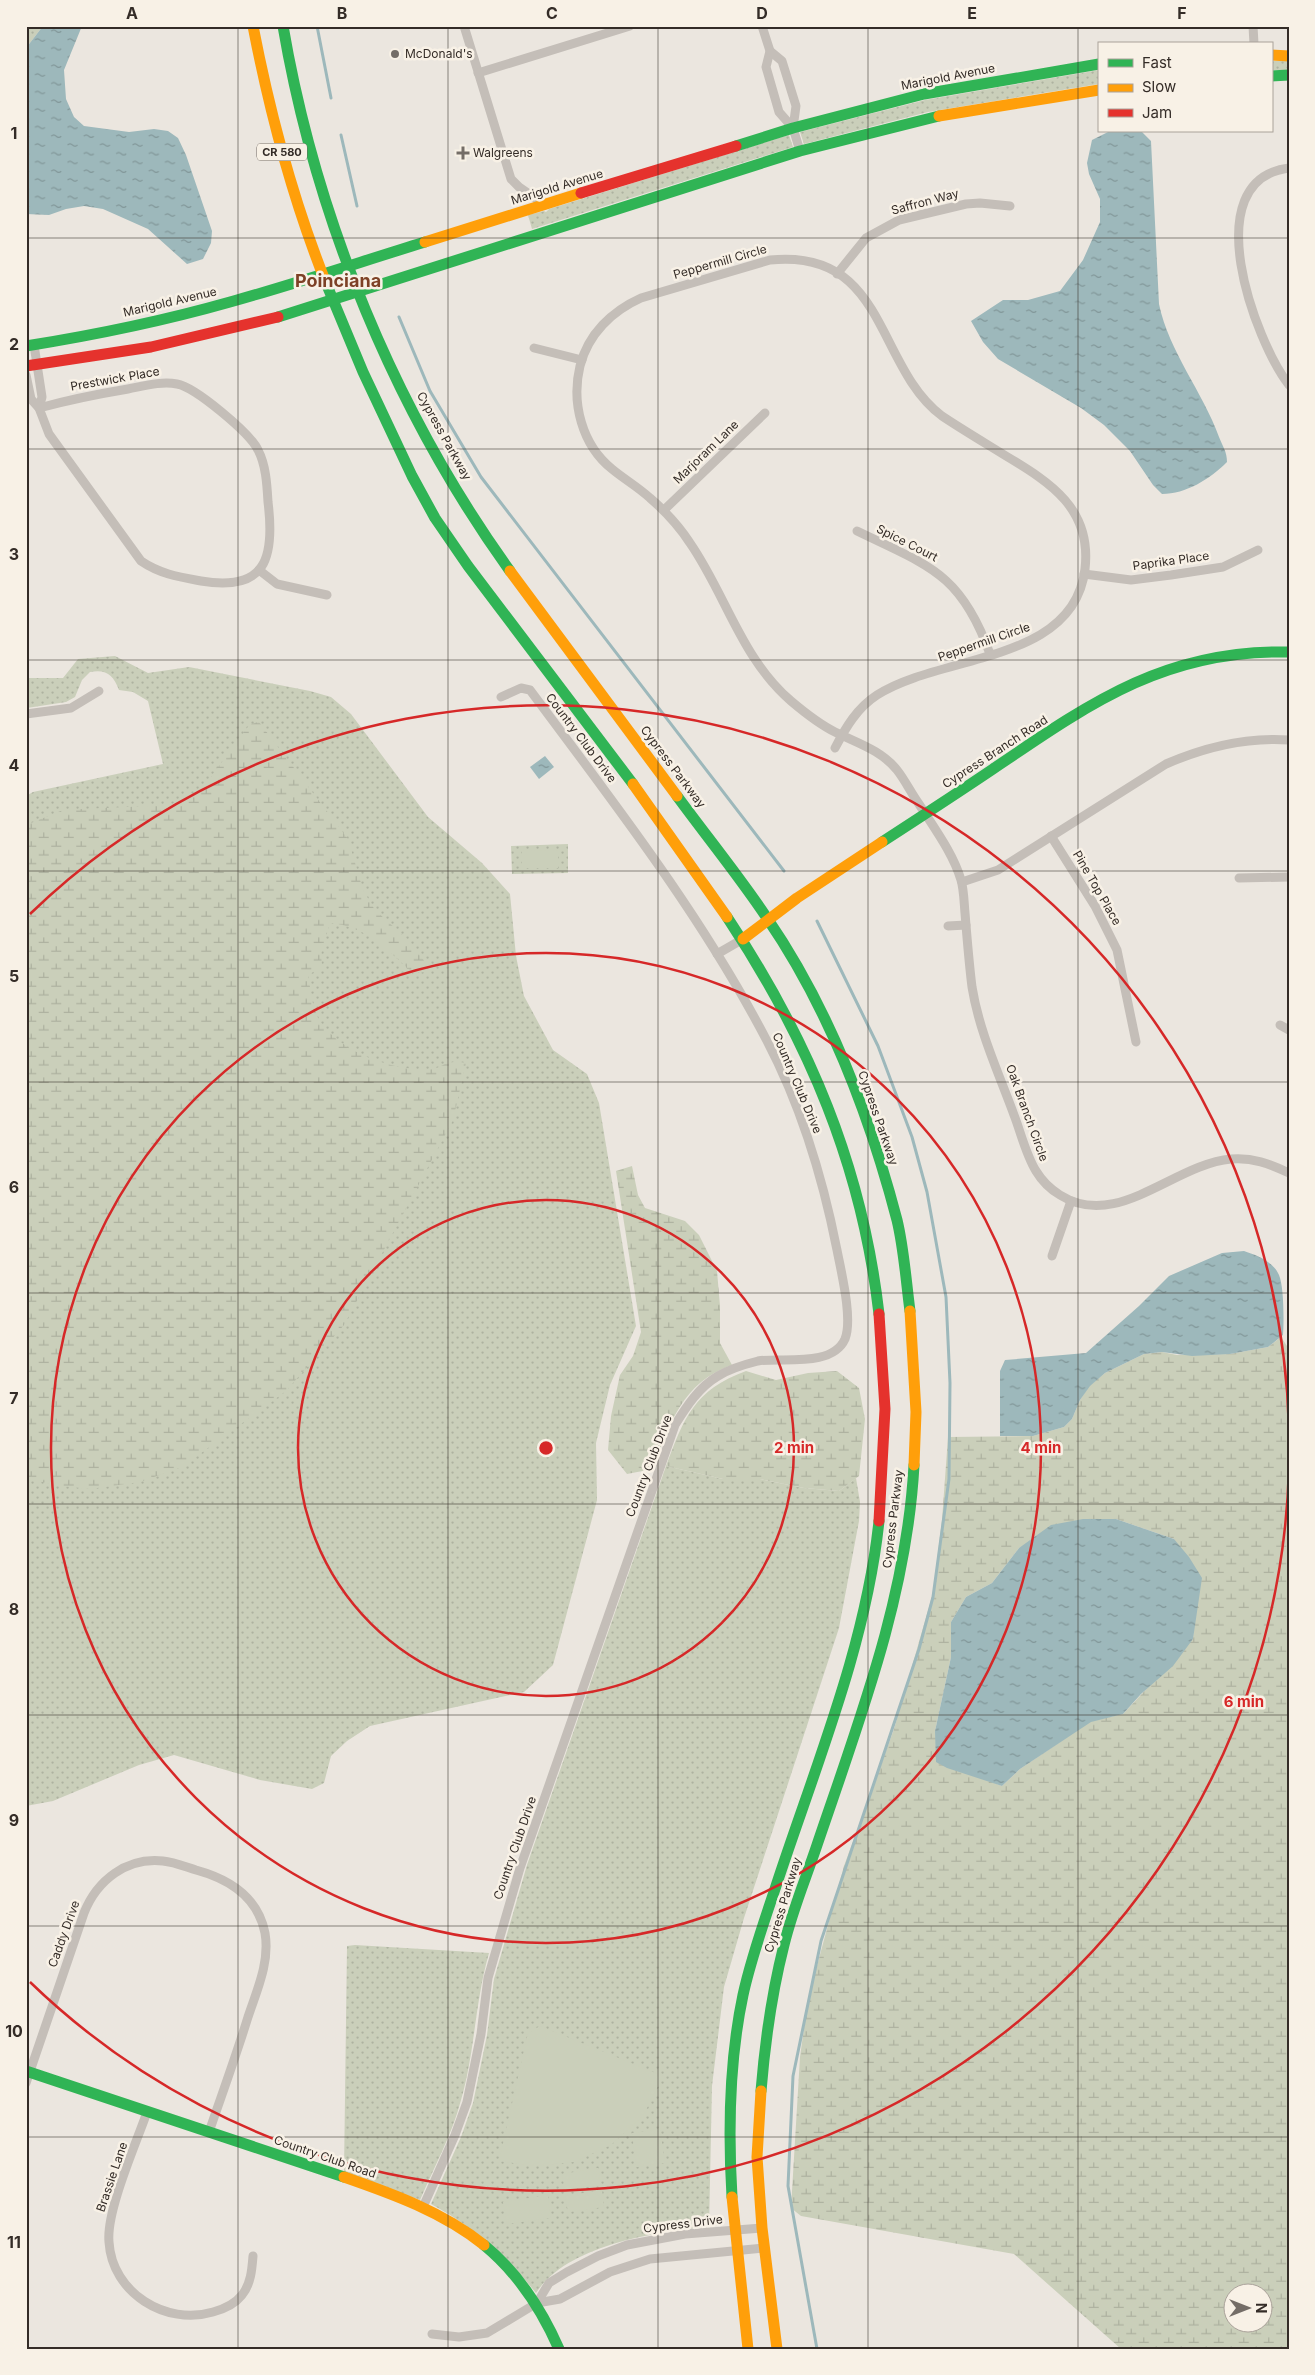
<svg xmlns="http://www.w3.org/2000/svg" width="1315" height="2375" font-family="Inter,sans-serif">
  <defs>
    <pattern id="grass-dots" width="8" height="8" patternUnits="userSpaceOnUse" patternTransform="scale(1.25)"><rect width="8" height="8" fill="#cacfba"/><path d="M2 2h.1M6 6h.1" fill="none" stroke="#aeb2a0" stroke-width="1.8" stroke-linecap="round"/></pattern>
    <pattern id="wetland-marsh" width="20" height="14" patternUnits="userSpaceOnUse" patternTransform="scale(1.25)"><rect width="20" height="14" fill="#cacfba"/><path d="M1 5h8M5 5V1M11 12h8M15 12V8" fill="none" stroke="#aeb2a0"/></pattern>
    <pattern id="water-ripples" width="26" height="14" patternUnits="userSpaceOnUse" patternTransform="scale(1.25)"><rect width="26" height="14" fill="#9db8bb"/><path d="M2 4q2-2 4 0t4 0M15 11q2-2 4 0t4 0" fill="none" stroke="#819698"/></pattern>
  </defs>
  <rect width="100%" height="100%" fill="#ebe6df"/>
  <g fill="url(#grass-dots)">
    <path d="M26 26H43L26 48Z"/>
    <rect x="1271" y="61" width="18" height="9"/>
    <path d="M1099 70V84L928 112 804 144 800 132 925 100Z"/>
    <path d="M789 135 793 147 532 229 528 215 544 211 546 212 549 209Z"/>
    <path d="M115 656 148 673 189 667 310 691 331 697 351 714 428 817 482 863 510 894 516 956 524 996 553 1050 587 1074 599 1103 636 1326 610 1385 596 1443 597 1500 553 1665 524 1692 370 1726 347 1741 331 1756 324 1783 312 1789 260 1780 174 1755 139 1765 53 1801 26 1806V796L33 792 163 764 148 701 133 692 119 690C113 675 107 669 90 672L82 680 75 697 66 702 27 708 26 678H63L78 659Z"/>
    <path d="M568 844V873L512 874 511 846Z"/>
    <path d="M666 1466 723 1479H760L804 1488 839 1491 856 1478 860 1502 859 1521 839 1628 744 1918 724 1987 712 2086 709 2227C657 2231 567 2245 536 2293 508 2258 471 2225 431 2204L461 2137 473 2103 487 2035 494 1979 527 1865Z"/>
    <path d="M355 1945 489 1953C475 2001 475 2052 461 2100 452 2135 434 2167 420 2200L344 2173 347 1946Z"/>
  </g>
  <g fill="url(#wetland-marsh)" fill-rule="evenodd">
    <path d="M259 722 348 839 363 890 375 910 407 939 426 963V972L413 973C386 949 368 927 330 923L321 954 322 967 308 975C311 991 312 1010 321 1023 343 1053 390 1069 426 1070 442 1070 443 1059 466 1063L453 1120 344 1325 286 1391 182 1467 140 1482 90 1489 53 1485 26 1477V825L63 810 170 805 202 789 250 724Z"/>
    <path d="M632 1166 638 1195 645 1208 685 1221 699 1235 717 1271 720 1306V1343L732 1365C683 1382 669 1424 653 1469L627 1474 608 1450 611 1416 620 1375 633 1356 641 1332 616 1171Z"/>
    <path d="M1281 1337 1289 1349V2349H1121L1014 2254 801 2216 791 2208 800 2057 808 1999 844 1866 894 1729 933 1593 942 1520 948 1437 1033 1436 1064 1427 1072 1419 1080 1400 1089 1386 1105 1373 1144 1354 1162 1352 1177 1355 1230 1354 1268 1347ZM1116 1519 1174 1539 1194 1621 1193 1639 1123 1714 1091 1721 1020 1769 1002 1786 979 1777 935 1731 951 1657V1622L966 1597 992 1583 1019 1548ZM1232 2292H1262V2322H1232Z"/>
    <path d="M746 1371 776 1380 808 1373 837 1371 859 1388 865 1419 859 1476 839 1491 804 1488 760 1479H723L666 1466C684 1418 694 1390 746 1371Z"/>
  </g>
  <g fill="#cacfba">
    <path d="M558 850V868H522V851Z"/>
    <path d="M540 2026 663 2076 643 2116 611 2145 574 2162 535 2166 499 2161 528 2033Z"/>
    <path d="M660 2129 665 2163 636 2167 632 2133Z"/>
    <path d="M598 2168 601 2185 565 2190 562 2174Z"/>
    <path d="M602 2190 604 2207 568 2212 565 2196Z"/>
    <path d="M548 2195 551 2218 507 2224 503 2202Z"/>
  </g>
  <g fill="url(#water-ripples)">
    <path d="M43 26H82L64 70 66 99 74 117 84 126 129 132 154 129 168 131 178 138 186 155 212 231 211 243 203 259 187 264 148 229 103 209 84 206 66 209 49 215 26 214V48Z"/>
    <path d="M1116 131 1142 132 1151 141 1159 304C1169 352 1203 392 1219 437 1223 447 1227 452 1227 462 1210 479 1186 494 1162 494L1153 485 1130 451 1104 425 1081 408 998 359 983 342 971 321 1003 300H1028L1060 291 1083 260 1100 222V199L1089 174 1087 163 1092 140 1108 132Z"/>
    <path d="M545 756 554 767 539 779 530 767Z"/>
    <path d="M1244 1251C1256 1255 1273 1261 1279 1275 1284 1286 1284 1322 1283 1335L1268 1347 1230 1354 1192 1356 1162 1352 1144 1354 1105 1373 1090 1386 1080 1400 1072 1419 1064 1427 1033 1436H1000V1371L1005 1360 1086 1353 1139 1306 1169 1276 1222 1253Z"/>
    <path d="M1083 1519H1116L1174 1539 1189 1557 1202 1578 1193 1639 1173 1666 1141 1694 1123 1714 1091 1722 1020 1769 1002 1786 947 1768 936 1762 935 1731 951 1657V1622L966 1597 992 1583 1019 1548 1051 1525Z"/>
  </g>
  <g fill="none" stroke-linecap="round" stroke-linejoin="round">
    <g stroke="#9db8bb" stroke-width="3">
      <path d="M317 26 331 98"/>
      <path d="M341 135 357 206"/>
      <path d="M399 317 430 391 481 477 784 871"/>
      <path d="M817 921 878 1046 912 1137 927 1192 946 1297 950 1383 949 1479 933 1597 919 1649 821 1941 793 2076 788 2186 817 2349"/>
    </g>
    <g stroke="#c4beb8" stroke-width="9">
      <path d="M464 26 511 179 519 187 545 205"/>
      <path d="M762 26 770 51 766 67 779 112 793 128 800 151"/>
      <path d="M1253 26 1254 44"/>
      <path d="M770 51 782 61 796 106 793 128"/>
      <path d="M478 73 630 26"/>
      <path d="M1289 168C1195 180 1255 341 1289 385"/>
      <path d="M837 274 866 238 899 220 966 204 980 203 1010 206"/>
      <path d="M34 345 42 397 39 408"/>
      <path d="M534 348 582 360"/>
      <path d="M26 375 31 399 39 408 49 434 141 561C160 574 179 577 201 581 266 592 275 558 268 502 267 485 266 465 258 450 250 433 195 387 177 384 161 381 144 386 128 389 98 394 68 400 39 408"/>
      <path d="M664 510 765 413"/>
      <path d="M857 531C929 566 961 573 990 654"/>
      <path d="M259 570 277 584 327 595"/>
      <path d="M1084 574 1131 580 1171 575 1223 567 1258 550"/>
      <path d="M26 714 71 708 99 691"/>
      <path d="M835 748C846 727 857 708 877 695 940 654 1074 664 1085 569 1092 509 1051 483 1006 456 985 443 963 430 942 416 875 366 887 248 770 260L641 298C612 311 588 334 580 366 571 403 582 445 612 469 624 479 638 487 650 498 665 511 679 526 690 543 726 595 741 658 791 701 804 712 819 724 835 732 857 743 881 750 897 770 905 780 911 793 919 804 934 828 953 853 961 880 964 890 964 903 965 913 967 938 969 963 972 987 979 1031 999 1074 1014 1115 1021 1133 1026 1155 1036 1171 1042 1181 1050 1189 1060 1195 1117 1231 1174 1164 1231 1159 1252 1157 1270 1164 1289 1173"/>
      <path d="M1051 836 1095 906 1117 950 1136 1042"/>
      <path d="M1239 878 1289 877"/>
      <path d="M962 882 998 870 1166 764C1205 747 1245 737 1289 740"/>
      <path d="M948 926 966 925"/>
      <path d="M717 954 743 939"/>
      <path d="M1280 1025 1289 1030"/>
      <path d="M1052 1256 1071 1201"/>
      <path d="M26 2083 84 1913C97 1880 127 1857 163 1861 174 1862 186 1867 196 1870 229 1879 258 1897 265 1933 270 1962 257 1990 248 2017 236 2056 222 2094 209 2132"/>
      <path d="M147 2112C136 2144 106 2211 109 2242 112 2293 166 2326 213 2312 224 2309 235 2304 242 2295 251 2284 252 2269 253 2256"/>
      <path d="M423 2207 455 2135 467 2102 481 2034 488 1978 520 1868 675 1425C686 1407 699 1387 718 1376 728 1370 746 1364 758 1361 781 1357 832 1368 845 1339 853 1319 841 1271 837 1250 823 1179 801 1106 767 1041 702 916 614 803 530 690L521 688 501 697"/>
      <path d="M537 2303 560 2299 610 2272 650 2259 764 2248"/>
      <path d="M432 2334 459 2337 487 2333 537 2303 549 2283 567 2272 598 2256 627 2245 685 2234 762 2228"/>
    </g>
    <g stroke="#30b455" stroke-width="11">
      <path d="M283 26C316 219 395 411 510 571"/>
      <path d="M1271 76 1289 75"/>
      <path d="M736 146 793 128 924 94 1099 64"/>
      <path d="M326 283 363 372 412 476 435 518 468 566 633 784"/>
      <path d="M278 317 800 151 939 116"/>
      <path d="M26 346C95 335 163 321 230 302 295 284 360 262 425 242"/>
      <path d="M677 796C707 837 739 876 767 918 828 1007 870 1117 897 1220 904 1249 906 1281 910 1311"/>
      <path d="M882 842C919 818 956 794 993 769 1090 703 1166 649 1289 652"/>
      <path d="M727 917C809 1041 862 1166 879 1314"/>
      <path d="M26 2071 344 2177"/>
      <path d="M761 2091C765 2042 772 1992 784 1945 792 1911 806 1878 817 1845 859 1721 907 1597 914 1465"/>
      <path d="M732 2197C728 2130 729 2061 743 1995 751 1958 764 1922 776 1886 815 1767 866 1646 879 1521"/>
      <path d="M484 2245C518 2273 541 2308 559 2349"/>
    </g>
    <g stroke="#ff9f0a" stroke-width="11">
      <path d="M253 26C270 114 293 200 326 283"/>
      <path d="M1271 55 1289 56"/>
      <path d="M939 116 1099 90"/>
      <path d="M425 242 581 193"/>
      <path d="M510 571 677 796"/>
      <path d="M633 784 727 917"/>
      <path d="M743 939 797 898 882 842"/>
      <path d="M910 1311 916 1412 914 1465"/>
      <path d="M761 2091 757 2157 762 2228 777 2349"/>
      <path d="M344 2177C393 2194 443 2212 484 2245"/>
      <path d="M732 2197 748 2349"/>
    </g>
    <g stroke="#e5322d" stroke-width="11">
      <path d="M581 193 736 146"/>
      <path d="M26 366 151 347 278 317"/>
      <path d="M879 1521 885 1409 879 1314"/>
    </g>
  </g>
  <path fill="none" stroke="#342c27" stroke-width="1" stroke-opacity="0.55" d="M238 26V2349M448 26V2349M658 26V2349M868 26V2349M1078 26V2349M26 238H1289M26 449H1289M26 660H1289M26 871H1289M26 1082H1289M26 1293H1289M26 1504H1289M26 1715H1289M26 1926H1289M26 2137H1289"/>
  <g fill="none" stroke="#d62828" stroke-width="2.5">
    <circle cx="546" cy="1448" r="248"/>
    <circle cx="546" cy="1448" r="495"/>
    <path d="M1289 1467A743 743 0 0 1 30 1982M30 914A743 743 0 0 1 1289 1429"/>
  </g>
  <g fill="#746d67" stroke="#f8f1e6" stroke-width="2">
    <circle cx="395" cy="54" r="5"/>
    <path d="M460.5 145.5h5v5h5v5h-5v5h-5v-5h-5v-5h5z"/>
  </g>
  <g text-anchor="middle" stroke-width="5" stroke-linejoin="round" paint-order="stroke">
    <rect fill="#f8f1e6" stroke="#6f6760" stroke-width="1" x="257" y="143.5" width="50" height="17" rx="4"/>
    <g font-size="11" font-weight="bold" fill="#342c27">
      <text x="282" y="156">CR 580</text>
    </g>
    <g font-size="12" fill="#342c27" stroke="#f8f1e6" text-anchor="start">
      <text x="405" y="58">McDonald's</text>
      <text x="473" y="157">Walgreens</text>
    </g>
    <g font-size="12" fill="#342c27" stroke="#f8f1e6">
      <text transform="translate(948 77) rotate(-11)" y="4">Marigold Avenue</text>
      <text transform="translate(557 187) rotate(-17)" y="4">Marigold Avenue</text>
      <text transform="translate(925 202) rotate(-15)" y="4">Saffron Way</text>
      <text transform="translate(720 262) rotate(-16)" y="4">Peppermill Circle</text>
      <text transform="translate(170 302) rotate(-13)" y="4">Marigold Avenue</text>
      <text transform="translate(115 379) rotate(-10)" y="4">Prestwick Place</text>
      <text transform="translate(444 436) rotate(61)" y="4">Cypress Parkway</text>
      <text transform="translate(706 452) rotate(-44)" y="4">Marjoram Lane</text>
      <text transform="translate(907 543) rotate(27)" y="4">Spice Court</text>
      <text transform="translate(1171 561) rotate(-8)" y="4">Paprika Place</text>
      <text transform="translate(984 642) rotate(-19)" y="4">Peppermill Circle</text>
      <text transform="translate(581 738) rotate(53)" y="4">Country Club Drive</text>
      <text transform="translate(995 752) rotate(-33)" y="4">Cypress Branch Road</text>
      <text transform="translate(673 767) rotate(53)" y="4">Cypress Parkway</text>
      <text transform="translate(1097 888) rotate(60)" y="4">Pine Top Place</text>
      <text transform="translate(797 1083) rotate(67)" y="4">Country Club Drive</text>
      <text transform="translate(1027 1113) rotate(70)" y="4">Oak Branch Circle</text>
      <text transform="translate(878 1118) rotate(71)" y="4">Cypress Parkway</text>
      <text transform="translate(649 1466) rotate(-69)" y="4">Country Club Drive</text>
      <text transform="translate(893 1519) rotate(-83)" y="4">Cypress Parkway</text>
      <text transform="translate(515 1848) rotate(-71)" y="4">Country Club Drive</text>
      <text transform="translate(783 1905) rotate(-73)" y="4">Cypress Parkway</text>
      <text transform="translate(64 1934) rotate(-70)" y="4">Caddy Drive</text>
      <text transform="translate(325 2157) rotate(19)" y="4">Country Club Road</text>
      <text transform="translate(112 2177) rotate(-71)" y="4">Brassie Lane</text>
      <text transform="translate(683 2224) rotate(-7)" y="4">Cypress Drive</text>
    </g>
    <g font-size="18" font-weight="bold" fill="#7d4126" stroke="#f8f1e6">
      <text x="338" y="287">Poinciana</text>
    </g>
  </g>
  <circle cx="546" cy="1448" r="8" fill="#d62828" stroke="#f8f1e6" stroke-width="2.5"/>
  <g font-size="15" text-anchor="middle" font-weight="bold" fill="#d62828" stroke="#f8f1e6" stroke-width="5" stroke-linejoin="round" paint-order="stroke">
    <text x="794" y="1453">2 min</text>
    <text x="1041" y="1453">4 min</text>
    <text x="1244" y="1707">6 min</text>
  </g>
  <rect width="1315" height="2375" fill="none" stroke="#f8f1e6" stroke-width="55"/>
  <rect x="1098" y="42" width="175" height="90" fill="#f8f1e6" stroke="#aaa29a"/>
  <rect x="1108" y="59" width="25" height="8" fill="#30b455" stroke="#aaa29a"/>
  <text x="1142" y="68" font-size="15" fill="#342c27">Fast</text>
  <rect x="1108" y="84" width="25" height="8" fill="#ff9f0a" stroke="#aaa29a"/>
  <text x="1142" y="92" font-size="15" fill="#342c27">Slow</text>
  <rect x="1108" y="109" width="25" height="8" fill="#e5322d" stroke="#aaa29a"/>
  <text x="1142" y="118" font-size="15" fill="#342c27">Jam</text>
  <g transform="translate(1248 2308) rotate(90)"><circle r="24" fill="#f8f1e6" stroke="#aaa29a"/>
  <path d="M0-4L9 19L0 12L-9 19Z" fill="#746d67"/>
  <text y="-8" font-size="14" font-weight="bold" text-anchor="middle" fill="#342c27">N</text>
  </g>
  <rect x="28" y="28" width="1260" height="2320" fill="none" stroke="#342c27" stroke-width="2"/>
  <g font-size="16" text-anchor="middle" font-weight="bold" fill="#342c27">
    <text x="132" y="19">A</text>
    <text x="342" y="19">B</text>
    <text x="552" y="19">C</text>
    <text x="762" y="19">D</text>
    <text x="972" y="19">E</text>
    <text x="1182" y="19">F</text>
    <text x="14" y="139">1</text>
    <text x="14" y="350">2</text>
    <text x="14" y="560">3</text>
    <text x="14" y="771">4</text>
    <text x="14" y="982">5</text>
    <text x="14" y="1193">6</text>
    <text x="14" y="1404">7</text>
    <text x="14" y="1615">8</text>
    <text x="14" y="1826">9</text>
    <text x="14" y="2037">10</text>
    <text x="14" y="2248">11</text>
  </g>
</svg>
